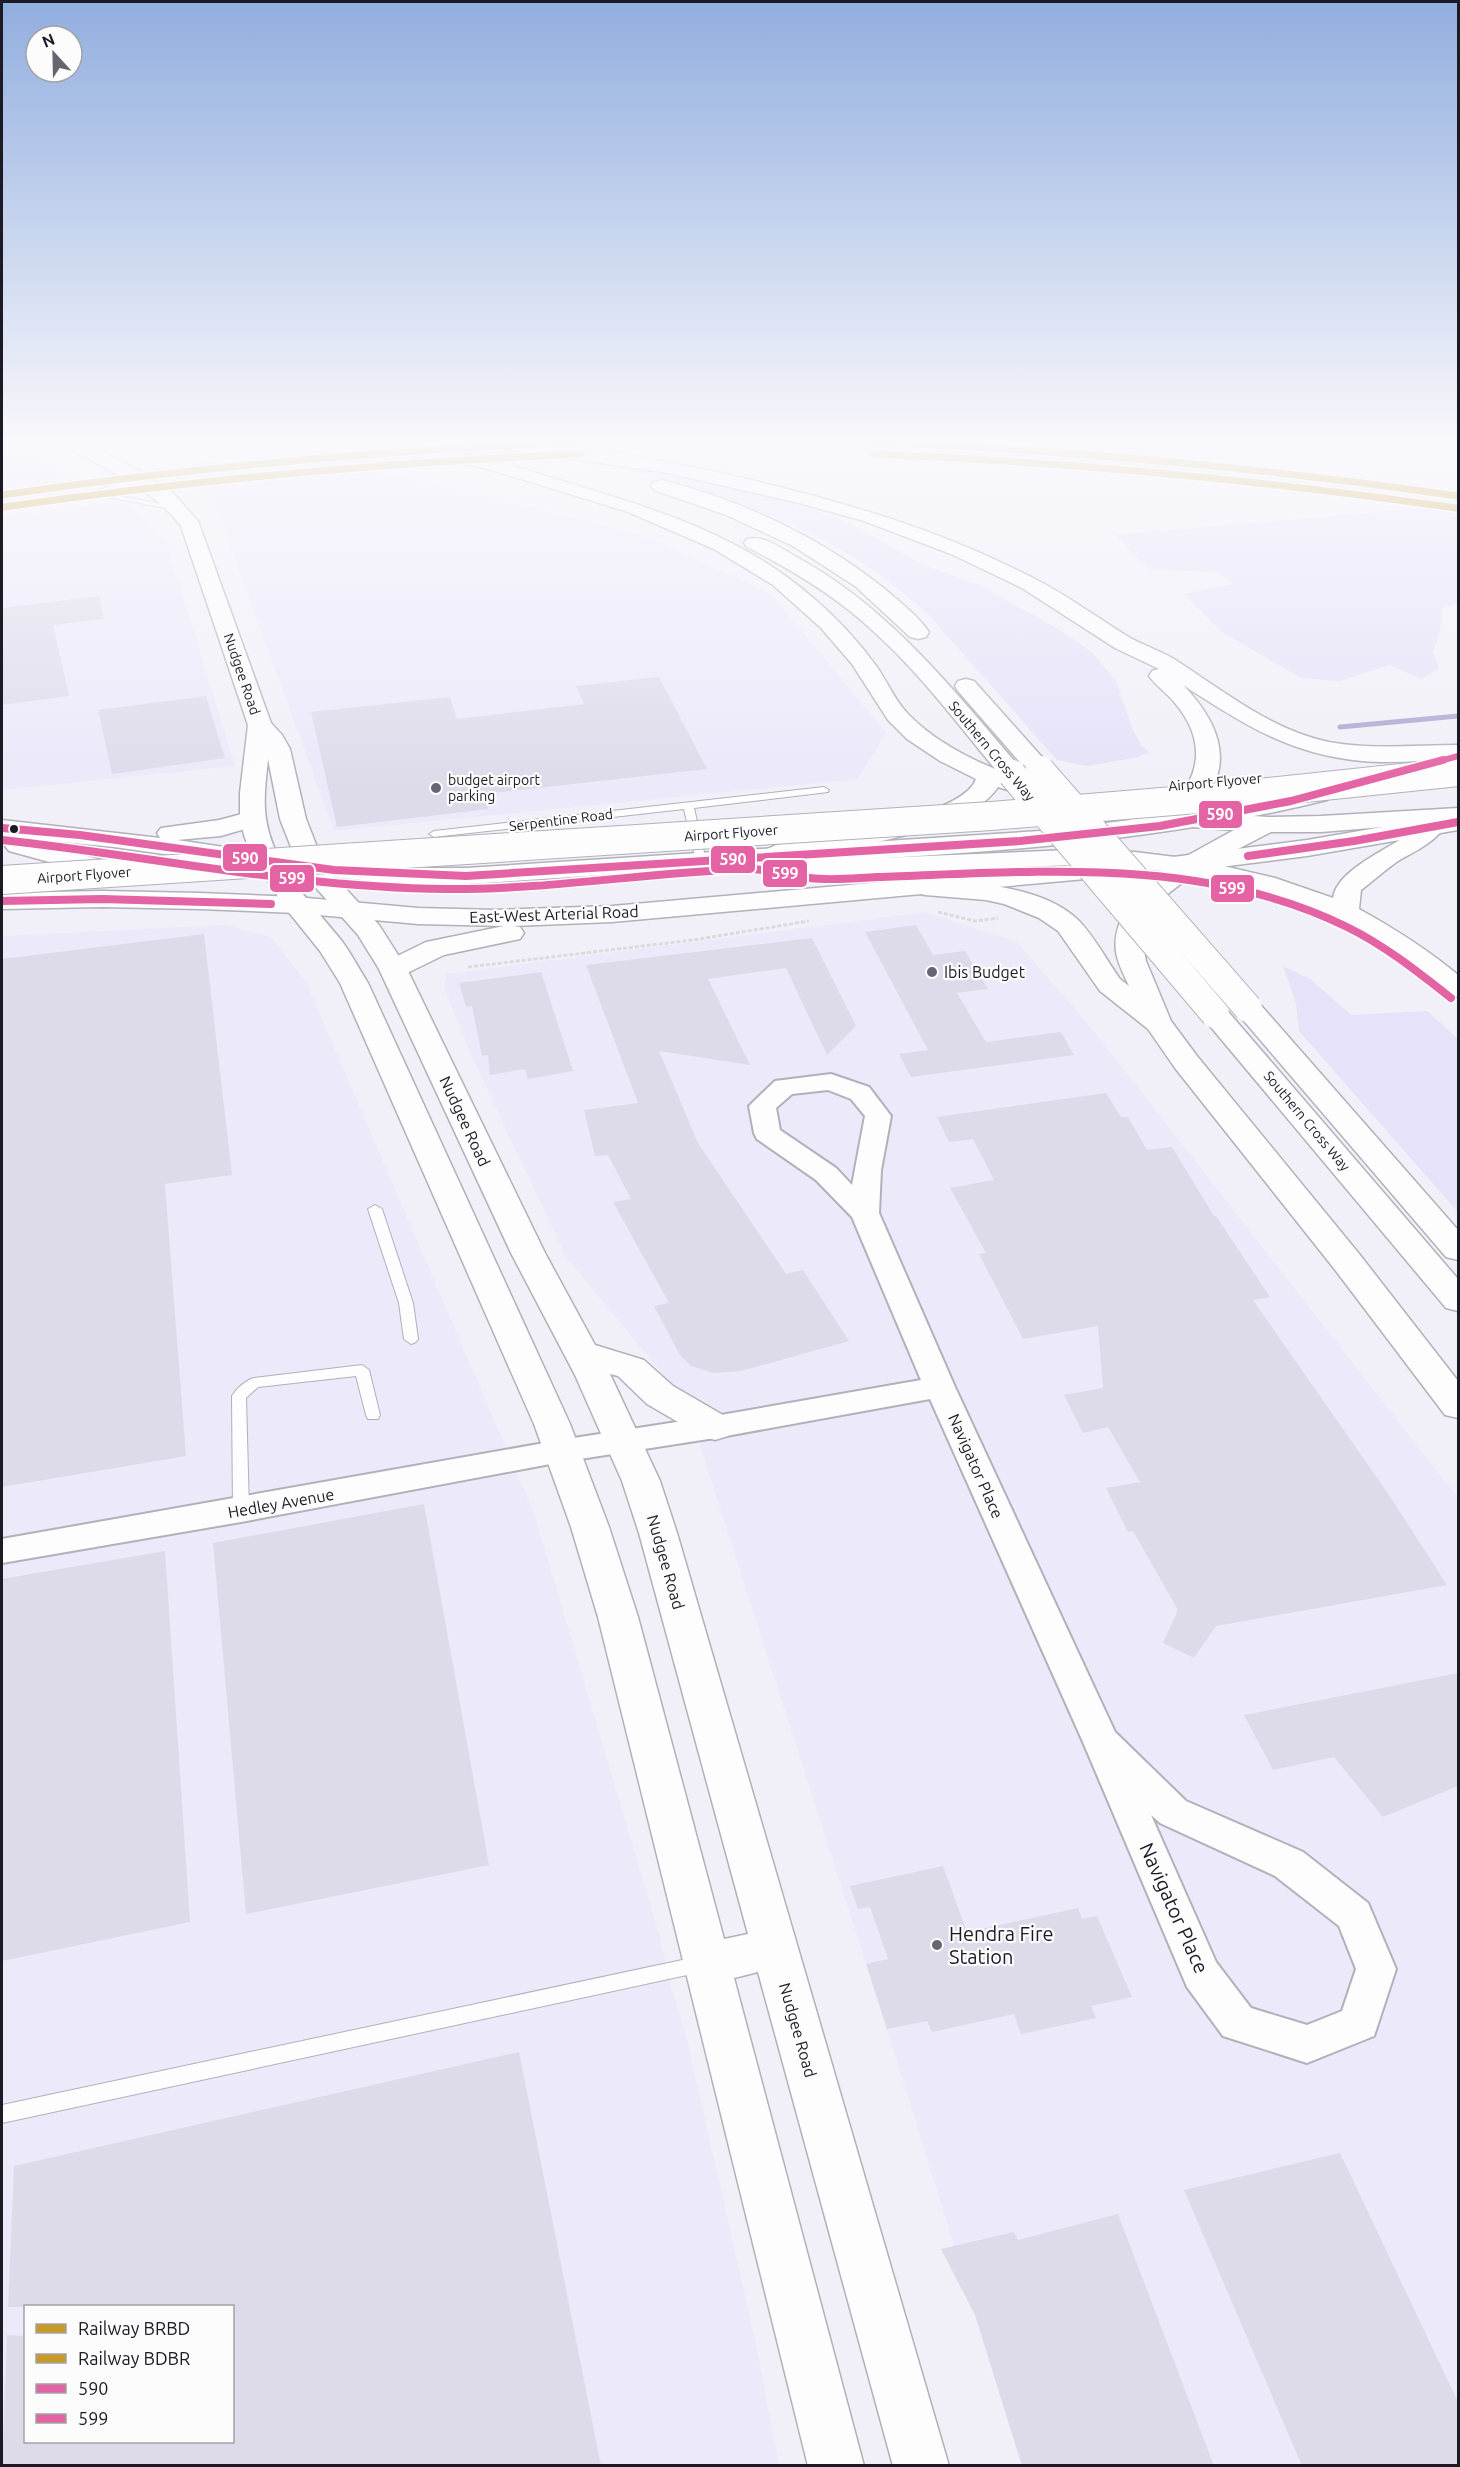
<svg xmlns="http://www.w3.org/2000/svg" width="1460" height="2467" font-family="Ubuntu,sans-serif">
  <rect width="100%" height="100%" fill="#f1f0f8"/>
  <g fill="#ebe9fa" fill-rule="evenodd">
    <path d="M2 442H15L63 481 2 491Z"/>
    <path d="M351 467 539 508 661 542 772 595 886 733 858 779 334 831 216 507 194 483Z"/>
    <path d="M112 503 129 506 166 541 235 766 2 790V517Z"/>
    <path d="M926 912 1017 942 1093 1030 1458 1498V2465H1022L887 2029 686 1402 566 1257 473 1059 444 987 447 974Z"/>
    <path d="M226 925 271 937 306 982 534 1513 659 1934 671 1986 686 2035 756 2344 779 2465H2V936ZM26 2306H232V2442H26Z"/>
  </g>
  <g fill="#e5e2f9">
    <path d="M600 459 754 493 810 509 849 523 921 564 981 586 1055 627 1093 653 1116 681 1133 730 1141 745 1149 752 1139 757 1087 766 1057 760 926 612C829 525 719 491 595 461Z"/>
    <path d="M1424 508 1458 514V604L1443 607 1440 631 1433 653 1439 669 1421 679 1390 665 1340 681 1301 678 1222 632 1184 594 1234 584 1217 572 1150 570 1114 535Z"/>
    <path d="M1283 966 1310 979 1351 1015 1427 1011 1458 1039V1212L1299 1031 1296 1003Z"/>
  </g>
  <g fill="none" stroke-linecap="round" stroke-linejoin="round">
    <path stroke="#aea6d2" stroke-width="5" d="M1340 727 1458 716"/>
  </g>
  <g fill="#dddbea">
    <path d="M99 596 104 619 53 625 69 696 2 705V608Z"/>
    <path d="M659 677 707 769 483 794 488 809 337 827 311 712 450 697 457 719 584 704 576 686Z"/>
    <path d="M206 696 225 758 112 774 98 710Z"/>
    <path d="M916 925 933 955 965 951 988 989 957 993 986 1042 1061 1032 1074 1055 911 1077 899 1054 928 1050 865 932Z"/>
    <path d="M204 934 232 1175 165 1184 186 1456 2 1487V959Z"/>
    <path d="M812 938 856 1026 827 1055 786 968 708 979 750 1065 659 1051 698 1143 786 1274 803 1270 849 1341 741 1371 714 1373 691 1366 680 1355 654 1306 669 1303 613 1202 631 1199 608 1155 595 1156 584 1110 638 1103 586 965Z"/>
    <path d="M541 972 573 1071 528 1079 525 1069 490 1075 488 1055 482 1056 472 1006 466 1007 459 983Z"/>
    <path d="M1106 1093 1121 1117H1128L1147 1150 1172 1147 1214 1216H1216L1270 1297 1253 1300 1389 1495 1447 1585 1216 1626 1194 1658 1163 1643 1178 1610 1133 1531 1128 1532 1106 1488 1140 1482 1108 1427 1083 1433 1064 1395 1103 1388 1098 1326 1023 1339 979 1254 986 1253 950 1188 994 1180 973 1139 949 1142 937 1117Z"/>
    <path d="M424 1504 489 1865 246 1914 213 1543Z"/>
    <path d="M165 1551 190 1922 2 1961V1579Z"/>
    <path d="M1458 1673V1786L1383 1817 1334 1757 1273 1770 1244 1715Z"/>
    <path d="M943 1866 967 1932 1078 1908 1082 1919 1097 1916 1132 1997 1091 2006 1096 2018 1021 2034 1014 2014 932 2032 927 2021 887 2029 866 1964 888 1959 870 1907 858 1909 850 1886Z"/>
    <path d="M519 2052 601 2466H2L7 2335 26 2336V2442H232V2307H8L14 2166Z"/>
    <path d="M1340 2153 1458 2402V2466H1302L1184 2190Z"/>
    <path d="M1118 2214 1214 2466H1022L975 2315 941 2249 1014 2232 1018 2240Z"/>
  </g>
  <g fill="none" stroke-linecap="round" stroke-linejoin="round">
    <g stroke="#b2b0b9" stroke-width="2">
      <g id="lane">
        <path d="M142 477 146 479 145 481 103 493 179 507 183 509 182 511 96 495 2 510V506L91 492Z"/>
        <path d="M824 787 829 790 828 792 694 808 706 861 701 864 696 861 684 809 434 837 429 834 434 831Z"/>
        <path d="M375 1205 382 1209 413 1303 418 1339 416 1342 411 1344 404 1339 399 1303 368 1209Z"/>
        <path d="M362 1365 369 1370 380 1415 378 1419H368L366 1415 356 1376 258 1387 246 1398 249 1510 247 1514H235L233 1510 232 1396C236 1389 246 1380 254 1378Z"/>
        <path d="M701 1956 708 1958 710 1964 708 1970 701 1972 2 2123V2105Z"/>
      </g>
    </g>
    <g stroke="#b2b0b9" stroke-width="4">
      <path id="street" d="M831 1074 869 1087 891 1116 881 1170 879 1213 955 1387 1115 1732 1186 1801 1303 1852 1368 1903 1396 1969 1374 2036 1307 2063 1223 2036 1187 1987 1083 1742 930 1399 715 1438 561 1462 241 1522 2 1563V1539L561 1440 715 1416 921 1380 852 1217 816 1180 757 1139 754 1133 749 1106 775 1081ZM828 1090 851 1099 865 1116 852 1185 836 1168 780 1130 776 1108 792 1094ZM1151 1815 1160 1823 1275 1876 1339 1926 1356 1969 1342 2011 1307 2025 1251 2008 1216 1962Z"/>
    </g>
    <g stroke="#b2b0b9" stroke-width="3">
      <path id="secondary" d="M62 442H84L143 473 173 493 198 521 271 723 282 735 290 749 306 819 319 852 336 878 379 925 407 969 545 1253 595 1345 644 1360 673 1386 728 1418 733 1427 728 1436 715 1440 702 1436 647 1404 618 1376 610 1374 660 1481 677 1533 949 2466H893L758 1972 734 1978 864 2466H808L598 1617 571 1527 534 1424 340 983 320 951 283 905 249 849 244 835 240 819V793L248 725 181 526C151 487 106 469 64 446ZM268 759 280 819 293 852 317 889 358 935 379 969 511 1253 575 1375 622 1481 639 1533 748 1934 724 1939 638 1617 609 1527 570 1424 368 983C359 969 351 953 341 940 312 904 273 867 266 819 263 800 266 779 268 759Z"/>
    </g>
    <g stroke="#b2b0b9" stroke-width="3">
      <g id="primary">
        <path d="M1318 788 1327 790 1330 795 1327 800C1142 846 950 855 760 865 662 870 564 878 466 884H404L310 875 301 873 297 867 301 861 310 859 404 868H466L1040 831 1180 814Z"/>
        <path d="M253 811 262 814 266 819 262 824 221 836 177 840 265 853 269 859 265 865 256 867 114 847 2 836V820L160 838 157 833 161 828 219 820Z"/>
        <path d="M1458 814V830L1307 856 1173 873 1164 871 1160 865 1164 859 1173 857 1307 840Z"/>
        <path d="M18 838 128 867 132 873 128 879 119 881 9 851 5 846 9 841Z"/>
        <path d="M1121 861 1130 863 1134 869 1130 875 612 922 513 926 520 927 524 933 520 939 444 955 403 975 393 977 383 975 379 969 383 963 426 942 504 926 418 924 296 913 200 909 102 907 2 909V893L102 891 200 893 296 897 418 908 496 910 612 906Z"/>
      </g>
    </g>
    <g stroke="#b2b0b9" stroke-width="3">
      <g id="highway">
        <path d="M359 442H397L512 462 514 466C619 500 726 522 812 597 837 618 858 641 877 667 888 683 896 703 910 716 934 740 964 756 995 769 956 722 919 672 873 631 836 596 792 570 747 547L744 543 747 539C763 535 779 547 793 555 888 606 952 688 1021 769L1024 774 1021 779 1050 789 1053 794 1050 799 1041 801 998 787C969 832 848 847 797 857L856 859 1070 850 1135 852 1183 858 1234 830 1164 825 1102 815 1098 810 1102 805 1111 802 1165 810C1203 779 1206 740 1175 703 1167 693 1156 686 1149 676L1152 671 1159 669 1115 648 1022 588 951 554 864 521 799 503 668 473 498 448 491 446 489 442C570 442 651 458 730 475 837 500 937 528 1035 579 1067 595 1096 617 1127 636 1142 645 1159 650 1174 659 1222 690 1271 730 1329 742 1372 750 1415 745 1458 745V759C1427 760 1393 764 1362 761 1291 755 1241 723 1183 685 1221 724 1238 770 1193 812L1268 817 1321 816 1458 808V822L1440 823 1444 828C1432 844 1415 851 1398 861 1385 870 1373 881 1361 890L1359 909C1395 929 1427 949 1458 975V997C1441 994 1429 977 1414 966 1402 957 1389 948 1376 941 1319 907 1257 887 1192 875L1169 893 1155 908 1147 923 1143 944 1146 961 1171 1021 1197 1056 1360 1255 1458 1381V1418L1445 1415 1336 1271 1175 1068 1148 1029 1100 991 1058 931 1039 918 1004 904 986 900 925 895 916 893 912 887 916 881 925 879C973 883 1039 885 1076 918 1091 931 1108 962 1120 979L1129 986C1124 975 1118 964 1116 952 1111 919 1140 889 1163 871L1070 865 821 875 749 863 745 857 749 851 765 850 776 845C815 838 963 818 976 779L940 761 907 739 888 720 852 664 821 628 773 585 714 549 628 512 485 468 368 448 361 446ZM1421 824C1414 829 1406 836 1398 841 1379 853 1336 873 1333 898L1275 878 1211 863 1271 832H1321Z"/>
        <path d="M661 480C742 500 822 538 886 590 901 603 918 616 929 632L926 637 918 639 910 637 855 586 793 546 726 515 654 490 651 486 654 482Z"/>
        <path d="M966 679 974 681 1049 765 1052 770 1049 775 1040 777 1031 775 958 691 955 686 958 681Z"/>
        <path d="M1248 999 1258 1002 1458 1230V1260L1446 1257 1238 1014 1234 1008 1238 1002Z"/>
        <path d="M1215 1005 1225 1008 1458 1279V1311L1446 1308 1205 1020 1201 1014 1205 1008Z"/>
      </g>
    </g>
    <g stroke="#dbdbdd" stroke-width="2" stroke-dasharray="3 2" stroke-linecap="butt">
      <path d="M35 442 51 453"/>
      <path d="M777 442 805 447C885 451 966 452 1046 458 1184 467 1321 484 1458 504"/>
      <path d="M205 464 219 463"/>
    </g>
    <g stroke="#dbdbdd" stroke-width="3" stroke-dasharray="4 2" stroke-linecap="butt">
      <path d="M938 912 975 921 998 918"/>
      <path d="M468 967 693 940 809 921"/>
    </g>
    <use href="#lane" fill="#fdfdfe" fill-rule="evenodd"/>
    <use href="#street" fill="#fdfdfe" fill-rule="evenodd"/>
    <use href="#secondary" fill="#fdfdfe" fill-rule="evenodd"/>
    <use href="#primary" fill="#fdfdfe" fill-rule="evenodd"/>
    <use href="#highway" fill="#fdfdfe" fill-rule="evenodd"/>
    <g stroke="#b2b0b9" stroke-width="30" stroke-linecap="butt">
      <g id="highway-bridge">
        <path d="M1040 770 1248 1008"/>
        <path d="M1012 774 1215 1014"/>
        <path d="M2 880 991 816 1210 798 1458 772"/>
      </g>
    </g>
    <path stroke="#dbdbdd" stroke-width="2" stroke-dasharray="3 2" stroke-linecap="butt" d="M204 465 203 463H219L205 464"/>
    <use href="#highway-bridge" stroke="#fdfdfe" stroke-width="28"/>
    <g stroke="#fcfcfc" stroke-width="9">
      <path id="bus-1-far1" d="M1437 762 1458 756"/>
    </g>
    <g stroke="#fcfcfc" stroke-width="11">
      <g id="bus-1">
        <path d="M2 828 80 835 334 870 466 876 1020 841 1160 826 1291 801 1443 760"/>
        <path d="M1248 856 1354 841 1458 822"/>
        <path d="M2 901 102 899 271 904"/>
      </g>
    </g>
    <g stroke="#fcfcfc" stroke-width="11">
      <path id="bus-2" d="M2 840C150 856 297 888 446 889 546 890 644 873 744 869 766 868 788 875 810 878 832 881 855 878 877 877 1033 872 1202 855 1347 927 1384 945 1418 972 1451 998"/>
    </g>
    <use href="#bus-1-far1" stroke="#e463a4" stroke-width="6"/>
    <use href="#bus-1" stroke="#e463a4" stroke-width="8"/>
    <use href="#bus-2" stroke="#e463a4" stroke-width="8"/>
    <g stroke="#fcfcfc" stroke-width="10">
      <g id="rail-1">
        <path d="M873 442C1069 450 1264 468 1458 496"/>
        <path d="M2 495C194 467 387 450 581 442"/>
      </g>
    </g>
    <g stroke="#fcfcfc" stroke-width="10">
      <g id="rail-2">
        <path d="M873 454C1068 462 1262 480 1456 508"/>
        <path d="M4 507C196 480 388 462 581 454"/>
      </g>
    </g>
    <use href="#rail-1" stroke="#c69a25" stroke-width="7"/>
    <use href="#rail-2" stroke="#c69a25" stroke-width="7"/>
  </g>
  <linearGradient id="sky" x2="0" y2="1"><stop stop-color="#91aedf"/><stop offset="0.56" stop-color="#f9f8fc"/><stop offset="1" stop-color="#f9f8fc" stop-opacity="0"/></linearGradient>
  <rect width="1460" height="787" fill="url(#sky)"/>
  <g fill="#67656f" stroke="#fcfcfc" stroke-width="2">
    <circle cx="436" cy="788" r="6"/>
    <circle cx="932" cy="972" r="6"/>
    <circle cx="937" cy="1945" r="6"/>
  </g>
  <circle fill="#1c1a25" stroke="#fcfcfc" stroke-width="2" cx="14" cy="829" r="5"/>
  <g text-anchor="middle" stroke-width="4.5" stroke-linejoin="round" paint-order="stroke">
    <g font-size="14" fill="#1c1a25" stroke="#fcfcfc">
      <text transform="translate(242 674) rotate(71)" y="5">Nudgee Road</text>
      <text transform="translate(992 751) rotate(50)" y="5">Southern Cross Way</text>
      <text transform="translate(1215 782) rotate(-5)" y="5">Airport Flyover</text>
      <text transform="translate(561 820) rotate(-7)" y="5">Serpentine Road</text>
      <text transform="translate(731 833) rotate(-4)" y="5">Airport Flyover</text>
      <text transform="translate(84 875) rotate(-4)" y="5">Airport Flyover</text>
      <text transform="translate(1307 1121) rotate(50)" y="5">Southern Cross Way</text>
    </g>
    <g font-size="14" fill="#1c1a25" stroke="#fcfcfc" text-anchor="start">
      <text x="448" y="785">budget airport<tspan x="448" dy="16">parking</tspan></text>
    </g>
    <g font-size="16" fill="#1c1a25" stroke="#fcfcfc">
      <text transform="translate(554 914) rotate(-2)" y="6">East-West Arterial Road</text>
      <text transform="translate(465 1121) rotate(65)" y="6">Nudgee Road</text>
      <text transform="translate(976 1466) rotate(66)" y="6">Navigator Place</text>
      <text transform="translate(281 1503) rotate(-10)" y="6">Hedley Avenue</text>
      <text transform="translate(666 1562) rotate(74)" y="6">Nudgee Road</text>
      <text transform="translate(798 2030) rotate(74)" y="6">Nudgee Road</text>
    </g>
    <g font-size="16" fill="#1c1a25" stroke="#fcfcfc" text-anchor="start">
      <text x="944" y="978">Ibis Budget</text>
    </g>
    <g font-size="20" fill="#1c1a25" stroke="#fcfcfc">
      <text transform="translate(1174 1908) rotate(66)" y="7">Navigator Place</text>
    </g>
    <g font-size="20" fill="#1c1a25" stroke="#fcfcfc" text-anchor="start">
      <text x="949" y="1941">Hendra Fire<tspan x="949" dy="23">Station</tspan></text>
    </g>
  </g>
  <g stroke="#fcfcfc" stroke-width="2">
    <rect x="1198" y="800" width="45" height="29" rx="6" fill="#e463a4"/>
    <rect x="222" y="843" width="46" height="29" rx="6" fill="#e463a4"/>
    <rect x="710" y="845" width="46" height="29" rx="6" fill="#e463a4"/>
    <rect x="762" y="859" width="46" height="29" rx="6" fill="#e463a4"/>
    <rect x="269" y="864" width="46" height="29" rx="6" fill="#e463a4"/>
    <rect x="1210" y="874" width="45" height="29" rx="6" fill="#e463a4"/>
  </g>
  <g font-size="16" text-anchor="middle" font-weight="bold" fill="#fff">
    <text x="1220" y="820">590</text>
    <text x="245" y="864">590</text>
    <text x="733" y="865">590</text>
    <text x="785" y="879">599</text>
    <text x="292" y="884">599</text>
    <text x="1232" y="894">599</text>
  </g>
  <rect width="1460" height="2467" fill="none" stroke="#1c1a25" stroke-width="6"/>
  <rect x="24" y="2305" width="210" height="138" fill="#fcfcfc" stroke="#a2a2a6" stroke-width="1.5"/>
  <rect x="36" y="2324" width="30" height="9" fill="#c69a25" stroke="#a2a2a6" stroke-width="1.5"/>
  <text x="78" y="2335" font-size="18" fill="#1c1a25">Railway BRBD</text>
  <rect x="36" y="2354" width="30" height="9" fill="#c69a25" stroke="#a2a2a6" stroke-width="1.5"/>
  <text x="78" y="2365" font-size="18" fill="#1c1a25">Railway BDBR</text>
  <rect x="36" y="2384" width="30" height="9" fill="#e463a4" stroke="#a2a2a6" stroke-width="1.5"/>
  <text x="78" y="2395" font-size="18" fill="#1c1a25">590</text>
  <rect x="36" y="2414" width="30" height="9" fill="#e463a4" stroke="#a2a2a6" stroke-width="1.5"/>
  <text x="78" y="2425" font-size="18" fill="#1c1a25">599</text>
  <g transform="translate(54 54) rotate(338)"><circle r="28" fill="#fcfcfc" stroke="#a2a2a6" stroke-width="1.5"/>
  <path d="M0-4.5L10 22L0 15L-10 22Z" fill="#67656f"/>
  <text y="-9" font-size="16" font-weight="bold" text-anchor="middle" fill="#1c1a25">N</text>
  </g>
</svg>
